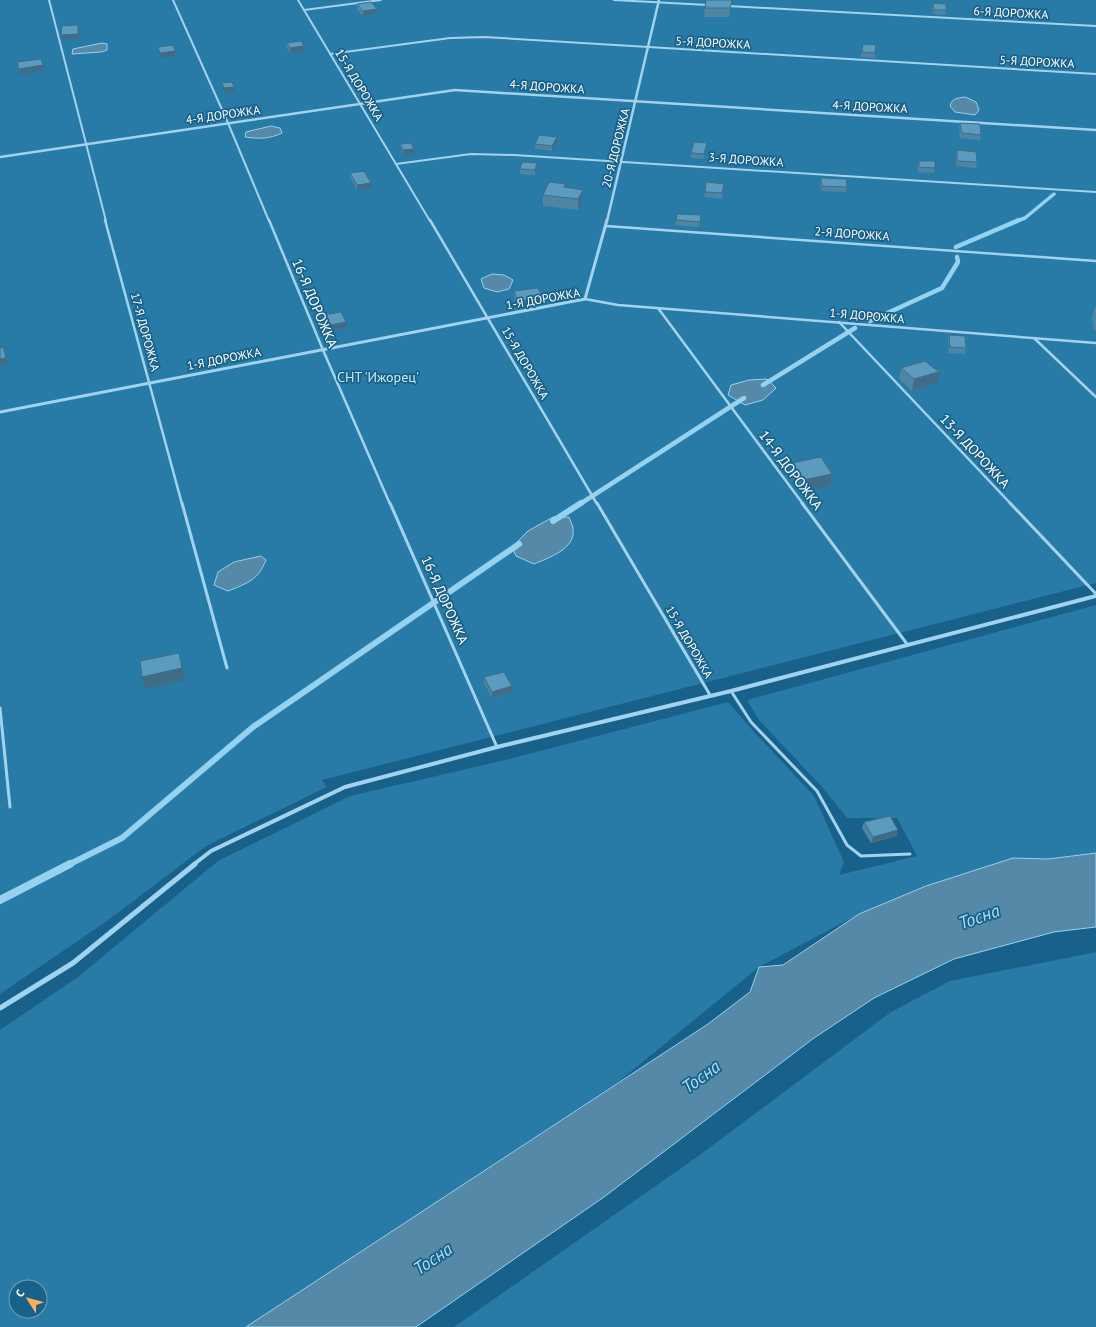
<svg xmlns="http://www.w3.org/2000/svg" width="1096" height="1327" font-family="'PT Sans',sans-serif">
  <rect width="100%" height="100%" fill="#18618a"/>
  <g fill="#287ba7" fill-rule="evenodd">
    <path d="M0 0H1096V583L322 780 327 787 206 846 107 921 0 994Z"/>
    <path d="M1096 605V853L1048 859 1013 858 926 886 859 914 759 967 618 1082 246 1327H0V1030L78 977 218 861 350 796 501 761 728 702 755 733 814 796 844 862 839 875 917 856 897 818H847L824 789 759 720 747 700ZM16 1287H40V1311H16Z"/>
    <path d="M1096 952V1327H454L697 1157 891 1012 950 981Z"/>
  </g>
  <g fill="#5689a7" stroke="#94d2f0">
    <path d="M102 43 107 44V50L101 52 72 54 73 49Z"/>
    <path d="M965 97 976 102 979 110 975 115 955 112 950 106C952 98 958 98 965 97Z"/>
    <path d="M271 126 280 128 282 133C269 139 259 139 245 137L246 132Z"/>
    <path d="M492 274 504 275 513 280 509 289 497 292 484 288 481 279Z"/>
    <path d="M767 379 776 388 763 400 745 405 728 395 731 385 749 380Z"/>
    <path d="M553 517H569C570 521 573 525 573 529 576 549 548 558 534 564L516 556 512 547 528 531Z"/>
    <path d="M261 556 266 560C258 580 248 583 228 591L214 585 218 572 234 562Z"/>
    <path d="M1096 853V927L1054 932 954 959 874 998 814 1038 604 1197 416 1327H246L708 1024 750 992 759 967 783 965 859 914 926 886 1013 858 1048 859Z"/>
  </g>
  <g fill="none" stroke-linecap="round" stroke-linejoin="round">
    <path stroke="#94d2f0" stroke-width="3.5" d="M1017 221 1025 218 1054 194"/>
    <g stroke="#94d2f0" stroke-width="4.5">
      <path d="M956 247 1019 220"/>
      <path d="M870 321 942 288 958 262 957 257"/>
      <path d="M763 385 855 328"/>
      <path d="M580 504 744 398"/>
    </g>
    <g stroke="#94d2f0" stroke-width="6">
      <path d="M553 521 581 503"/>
      <path d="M68 865 122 838 253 727 519 544"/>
    </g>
    <path stroke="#94d2f0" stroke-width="8" d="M0 900 70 864"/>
    <g stroke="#a2d3ee" stroke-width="2">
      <path d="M49 0 106 221"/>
      <path d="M173 0 228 123 269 221"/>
      <path d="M298 0 430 221"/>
      <path d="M614 0 708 5"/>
      <path d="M728 6 1096 26"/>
      <path d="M304 10 381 0"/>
      <path d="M330 54 450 38 485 37 1096 74"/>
      <path d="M396 164 471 154 514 155 1096 192"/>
    </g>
    <g stroke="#a2d3ee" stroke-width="2.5">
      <path d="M105 220 182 504"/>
      <path d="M269 220 323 350 390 504"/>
      <path d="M430 220 597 504"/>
      <path d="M606 226 1096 261"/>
      <path d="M585 299 618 305 1096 343"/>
      <path d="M658 308 803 504"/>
      <path d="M839 322 1011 504"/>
      <path d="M1035 339 1096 397"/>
    </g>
    <g stroke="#a2d3ee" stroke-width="3">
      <path d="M182 503 227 668"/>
      <path d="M390 503 497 747"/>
      <path d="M597 503 710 695"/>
      <path d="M802 503 907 644"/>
      <path d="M1010 503 1096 594"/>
      <path d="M731 691 751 722 817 791 847 845 861 856 910 854"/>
      <path d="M0 708 10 807"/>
    </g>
    <g stroke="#a2d3ee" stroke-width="2.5">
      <path d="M0 157 455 90 1096 130"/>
      <path d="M607 221 659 0"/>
    </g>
    <path stroke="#a2d3ee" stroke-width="3" d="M0 412 585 299 607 220"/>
    <path stroke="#a2d3ee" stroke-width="4" d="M193 865 211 851 345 787 497 747 731 691 1096 596"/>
    <path stroke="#a2d3ee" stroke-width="5" d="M0 1008 73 963 195 864"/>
  </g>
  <g fill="#4e85a3">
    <path d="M732 0 729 17H704L705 8Z"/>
    <path d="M933 3 946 10 945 15 933 14 932 8Z"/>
    <path d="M357 4 377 9V14L363 16 357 9Z"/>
    <path d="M287 43 304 46 305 51 291 53 287 48Z"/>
    <path d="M863 44 875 53V58L861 57Z"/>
    <path d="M960 123 981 135 980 140 960 138 959 128Z"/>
    <path d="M557 137V142L552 151 535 149V144Z"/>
    <path d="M400 144 414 154 404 156 401 149Z"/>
    <path d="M706 149 704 159 691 158V153Z"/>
    <path d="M957 150 977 162 976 168 956 166V156Z"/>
    <path d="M919 161 935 168 934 173 918 172V166Z"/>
    <path d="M537 163V168L535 175 520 174V169Z"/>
    <path d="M350 173 371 183V188L357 190 351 179Z"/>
    <path d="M821 178 847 187 846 192 821 191 820 183Z"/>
    <path d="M724 184 722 199 704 197 705 192Z"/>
    <path d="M565 188 582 200 578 210 543 206V195Z"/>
    <path d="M701 215 699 227 675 225 676 220Z"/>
    <path d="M514 291 543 298V303L518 307 514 297Z"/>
    <path d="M1095 307H1096V331L1094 330 1092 318Z"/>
    <path d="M322 315 347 328 327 331 322 321Z"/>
    <path d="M949 335 966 348 965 354 949 353 948 340Z"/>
    <path d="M901 368 936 383 912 391 899 379Z"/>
    <path d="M792 463 830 486 802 492 790 474Z"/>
    <path d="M484 677 512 692 492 698 484 683Z"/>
    <path d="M864 822 897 836 871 843 862 828Z"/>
  </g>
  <g fill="#406c85">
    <path d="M328 0H341L328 2Z"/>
    <path d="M377 9V14L363 16V11Z"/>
    <path d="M78 25 79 30V38L62 40 61 35Z"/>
    <path d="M304 46 305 51 291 53 290 48Z"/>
    <path d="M175 51V56L161 58 160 53Z"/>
    <path d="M43 65 45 70 20 74 19 69Z"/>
    <path d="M234 87 235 92 224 93V88Z"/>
    <path d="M557 137V142L552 151V146Z"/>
    <path d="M707 143 706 149 704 159V154Z"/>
    <path d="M414 149V154L404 156 403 150Z"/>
    <path d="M537 163V168L535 175V170Z"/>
    <path d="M371 183V188L357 190V185Z"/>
    <path d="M583 190 582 200 578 210V199Z"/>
    <path d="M543 298V303L518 307V301Z"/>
    <path d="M346 322 347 328 327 331 326 326Z"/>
    <path d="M5 353 8 364 0 365V359Z"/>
    <path d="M939 372 936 383 912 391 914 379Z"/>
    <path d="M832 474 830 486 802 492 803 480Z"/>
    <path d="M179 653 185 680 146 689 142 677Z"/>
    <path d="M512 686V692L492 698V692Z"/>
    <path d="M898 830 897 836 871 843 873 837Z"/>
  </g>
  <g fill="#5b9bbe" stroke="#406c85">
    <path d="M706 0H732L730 8H705Z"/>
    <path d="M371 2 377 9 363 11 357 4Z"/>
    <path d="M933 3 946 4V10H934Z"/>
    <path d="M78 25V34L61 35 62 26Z"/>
    <path d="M301 41 304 46 290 48 287 43Z"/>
    <path d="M863 44 876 45 875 53 862 52Z"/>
    <path d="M173 45 175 51 160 53 158 47Z"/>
    <path d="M41 59 43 65 19 69 17 62Z"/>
    <path d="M232 82 234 87 224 88 222 83Z"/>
    <path d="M960 123 980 124 981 135 962 133Z"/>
    <path d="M539 135 557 137 552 146 535 144Z"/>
    <path d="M694 142 707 143 704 154 691 153Z"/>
    <path d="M411 143 414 149 403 150 400 144Z"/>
    <path d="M957 150 976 152 977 162 957 161Z"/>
    <path d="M919 161H935V168L919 167Z"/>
    <path d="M522 162 537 163 535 170 520 169Z"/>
    <path d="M364 171 371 183 357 185 350 173Z"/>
    <path d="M821 178 846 179 847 187 822 186Z"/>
    <path d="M549 182 565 184 564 187 583 190 578 199 543 195Z"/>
    <path d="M706 182 724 184 722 193 705 192Z"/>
    <path d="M677 214 701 215 700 222 676 220Z"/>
    <path d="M538 288 543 298 518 301 514 291Z"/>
    <path d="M341 312 346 322 326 326 322 315Z"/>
    <path d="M949 335 965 336 966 348 950 347Z"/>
    <path d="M3 347 6 358 0 359V348Z"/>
    <path d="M925 361 939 372 914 379 901 368Z"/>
    <path d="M821 457 832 474 803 480 792 463Z"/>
    <path d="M179 653 182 668 142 677 140 661Z"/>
    <path d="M504 672 512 686 492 692 484 677Z"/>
    <path d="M890 816 898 830 873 837 864 822Z"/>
  </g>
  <g text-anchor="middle" stroke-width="3.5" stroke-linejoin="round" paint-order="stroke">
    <g font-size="12" fill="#fff" stroke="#18618a">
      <text transform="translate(1011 13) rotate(3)" y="4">6-Я ДОРОЖКА</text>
      <text transform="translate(713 43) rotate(3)" y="4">5-Я ДОРОЖКА</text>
      <text transform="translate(1037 62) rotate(3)" y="4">5-Я ДОРОЖКА</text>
      <text transform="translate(359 85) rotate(59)" y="4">15-Я ДОРОЖКА</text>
      <text transform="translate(547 87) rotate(4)" y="4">4-Я ДОРОЖКА</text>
      <text transform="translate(870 107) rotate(3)" y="4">4-Я ДОРОЖКА</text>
      <text transform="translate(223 115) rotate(-8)" y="4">4-Я ДОРОЖКА</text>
      <text transform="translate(616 148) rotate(-76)" y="4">20-Я ДОРОЖКА</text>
      <text transform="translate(746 160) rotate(4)" y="4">3-Я ДОРОЖКА</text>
      <text transform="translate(852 234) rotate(4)" y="4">2-Я ДОРОЖКА</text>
      <text transform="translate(543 299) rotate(-10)" y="4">1-Я ДОРОЖКА</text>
      <text transform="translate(867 316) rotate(5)" y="4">1-Я ДОРОЖКА</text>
      <text transform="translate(145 332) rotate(75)" y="4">17-Я ДОРОЖКА</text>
      <text transform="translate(224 359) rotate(-11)" y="4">1-Я ДОРОЖКА</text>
      <text transform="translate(525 363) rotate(60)" y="4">15-Я ДОРОЖКА</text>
      <text transform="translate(689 642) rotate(60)" y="4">15-Я ДОРОЖКА</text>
    </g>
    <g font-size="14" fill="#fff" stroke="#18618a">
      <text transform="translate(315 303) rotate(67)" y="5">16-Я ДОРОЖКА</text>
      <text transform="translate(975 451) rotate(47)" y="5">13-Я ДОРОЖКА</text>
      <text transform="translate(791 470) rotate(53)" y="5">14-Я ДОРОЖКА</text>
      <text transform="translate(445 600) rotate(66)" y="5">16-Я ДОРОЖКА</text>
    </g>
    <g font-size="14" fill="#c8e9fa" stroke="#18618a">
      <text x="378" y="382">СНТ 'Ижорец'</text>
    </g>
    <g font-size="18" font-style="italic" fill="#adddf5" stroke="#18618a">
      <text transform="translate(979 917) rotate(-20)" y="6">Тосна</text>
      <text transform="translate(701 1077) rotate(-36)" y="6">Тосна</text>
      <text transform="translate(433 1259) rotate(-34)" y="6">Тосна</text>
    </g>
  </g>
  <g transform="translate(28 1299) rotate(306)"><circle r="19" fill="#18618a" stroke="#74a0b9"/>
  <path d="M0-3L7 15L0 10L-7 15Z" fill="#ffb05f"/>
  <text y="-6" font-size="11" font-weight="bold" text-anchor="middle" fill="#ffffff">С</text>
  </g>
</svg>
